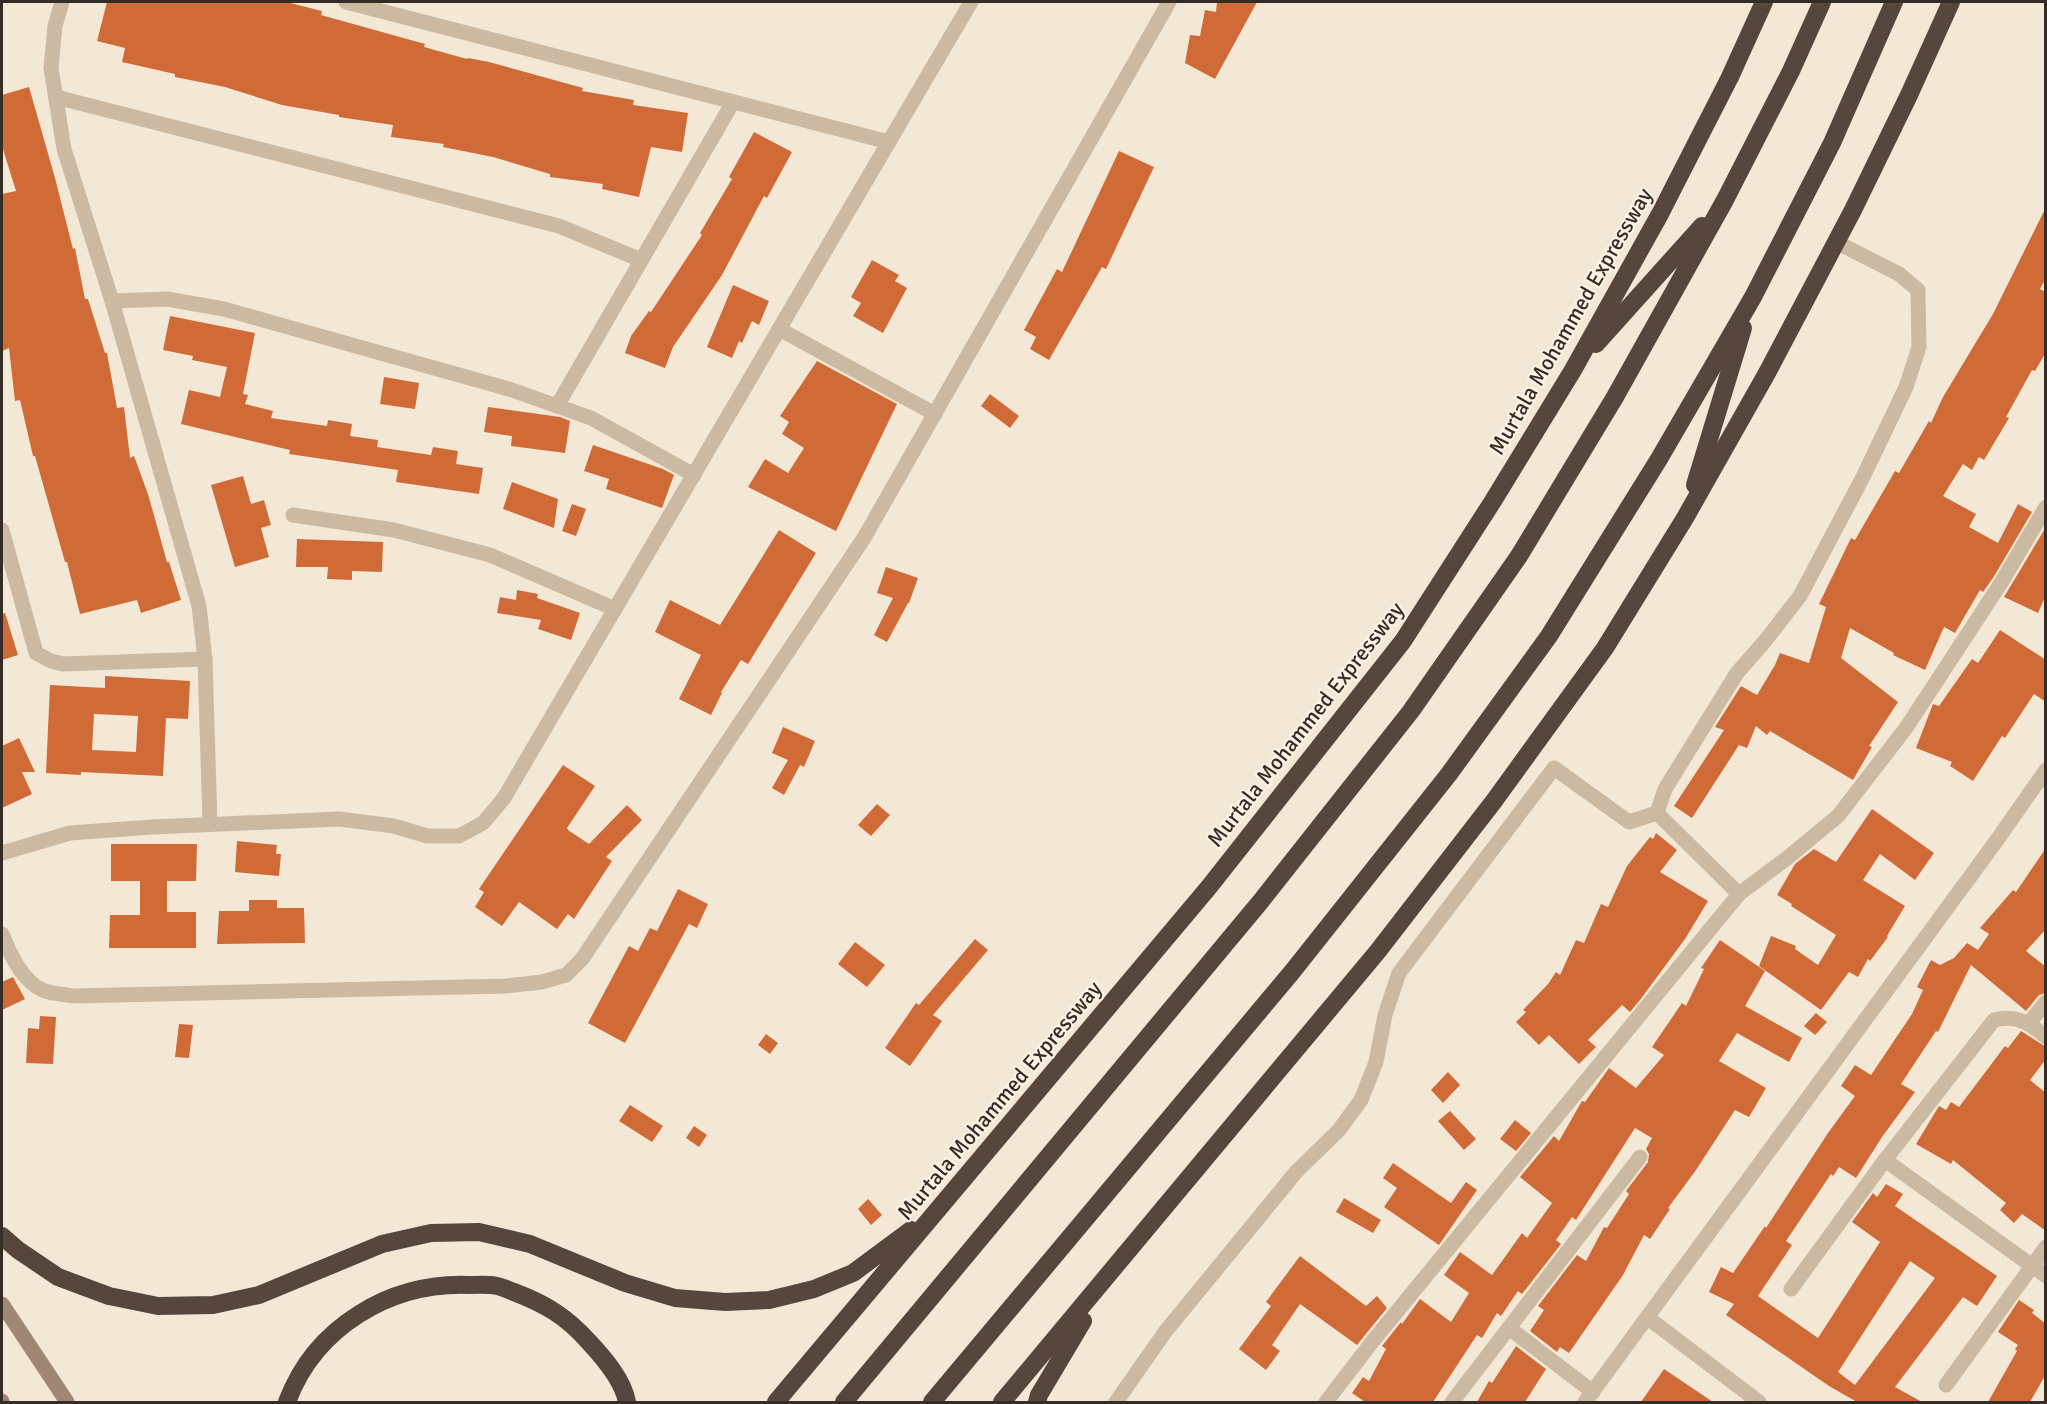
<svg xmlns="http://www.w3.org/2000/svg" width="2047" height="1404" font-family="Signika,sans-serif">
  <rect width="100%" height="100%" fill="#f3e8d6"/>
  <g fill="#d06a37" fill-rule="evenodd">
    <path d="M107 2H286L322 11 321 15 425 44 424 47 467 59 468 58 489 62 583 88 582 91 634 100 633 105 688 113 682 152 651 147 639 197 602 189 603 184 550 177V174L493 157 443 147 444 144 391 137 393 125 339 117V115L282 105 225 87 175 77V74L122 62 125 48 97 41Z"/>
    <path d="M1217 2H1257L1215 79 1185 63 1190 35 1200 36 1205 10 1216 12Z"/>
    <path d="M29 87 55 178 73 249 75 248 85 299H88L105 353H107L117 408 124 407 130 458 134 456 148 494 167 562H169L181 600 141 613 137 600 80 614 67 562H65L35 456H33L20 400 15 401 9 348 2 351V194L16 191 2 146V95Z"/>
    <path d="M754 132 792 152 767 198 764 196 722 275 673 347 665 368 625 353 631 336 649 311 651 312 702 235 700 233 732 179 729 177Z"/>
    <path d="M1119 151 1154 167 1106 269 1102 267 1049 360 1030 349 1036 337 1024 330 1057 269 1062 272Z"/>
    <path d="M2046 207V278L2040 289 2046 292V352L2035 371 2032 370 2006 417 2009 418 1984 460 1979 457 1972 470 1963 464 1943 496 1976 514 1969 527 1998 543 2018 504 2032 512 1993 578 1983 592 1980 590 1955 633 1944 627 1925 670 1893 655 1894 653 1850 628 1841 658 1898 702 1869 746 1872 747 1853 780 1770 731 1767 735 1756 726 1747 748 1739 745 1692 818 1674 806 1724 730 1715 727 1741 686 1757 695 1775 665 1780 653 1809 663 1826 607 1819 604 1851 538 1855 540 1895 471 1899 473 1929 421 1931 423 1943 397 1993 314Z"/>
    <path d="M872 260 899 275 895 281 907 288 883 333 853 316 861 303 851 297Z"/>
    <path d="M733 285 769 301 759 325 752 321 742 343 739 341 732 358 707 347Z"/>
    <path d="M170 316 255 333 243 394 248 395 245 404 273 411 271 418 327 426 328 420 352 424 350 436 378 440 377 447 431 455 433 447 458 451 456 464 483 468 479 494 396 482 398 470 289 454 290 450 181 424 189 390 220 397 227 367 192 360 193 356 163 350Z"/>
    <path d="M817 361 897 404 836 531 748 487 765 459 788 473 804 448 782 434 789 422 780 416Z"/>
    <path d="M384 377 419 383 415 409 380 404Z"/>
    <path d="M990 394 1019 416 1010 428 981 406Z"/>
    <path d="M488 407 560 417 570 421 565 453 511 446 512 436 484 432Z"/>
    <path d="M593 445 663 469 674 475 662 508 606 489 609 479 584 471Z"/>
    <path d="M243 476 251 504 264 500 271 525 261 528 269 557 235 567 211 485Z"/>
    <path d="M512 482 558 499 554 528 503 509Z"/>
    <path d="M572 504 586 509 576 536 562 531Z"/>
    <path d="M2046 527V595L2038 613 2004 597Z"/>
    <path d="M779 530 816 553 748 664 741 660 721 692 722 693 711 715 679 699 701 655 655 632 670 600 720 625Z"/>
    <path d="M297 539 383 542 382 572 352 571V580L327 579 328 567H296Z"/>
    <path d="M886 567 918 578 909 603H908L887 642 874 635 893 598 877 593Z"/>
    <path d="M517 590 538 594 537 598 580 613 571 640 538 629 541 620 497 613 500 597 516 600Z"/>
    <path d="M5 613 18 655 2 660V614Z"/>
    <path d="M2000 630 2046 660V702L2034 694 2005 738 2002 736 1973 781 1950 766 1952 762 1916 748 1933 704 1939 706 1972 659 1978 663Z"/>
    <path d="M105 676 190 681 188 719 166 718 163 776 81 772V775L46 773 50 685 105 688ZM94 714 138 716 136 752 92 750Z"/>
    <path d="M783 727 815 741 804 767 800 765 784 795 772 788 788 760 772 753Z"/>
    <path d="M19 738 35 772H22L32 794 2 808V746Z"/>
    <path d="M563 765 595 786 567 828 568 830 589 844 627 805 642 820 606 857 612 861 574 919 568 914 557 929 519 902 502 926 475 907 484 892 479 889Z"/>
    <path d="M877 804 890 815 871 836 858 825Z"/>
    <path d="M1872 809 1934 853 1915 880 1880 854 1863 880 1905 906 1887 936 1888 937 1870 961 1868 959 1858 977 1849 972 1821 1010 1759 966 1771 936 1796 946 1795 949 1818 965 1836 935 1791 906 1792 904 1777 895 1795 864 1814 849 1836 862Z"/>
    <path d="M1656 833 1677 850 1660 872 1708 901 1685 939 1640 1000 1630 1012 1622 1005 1588 1040 1596 1047 1579 1064 1549 1035 1539 1045 1516 1022 1526 1012 1523 1010 1548 984 1556 972 1560 975 1576 940 1584 943 1601 904 1608 907 1627 866 1650 837 1653 839Z"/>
    <path d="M237 841 277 845 276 854H281L279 876 235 872Z"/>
    <path d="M111 844H197L196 881H167V912H196V948H109L110 915H140V881H111Z"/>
    <path d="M2046 848V929L2026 951 2046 967V993L2039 995 2026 1011 1971 965 1938 1032 1936 1031 1901 1084 1915 1092 1882 1137 1856 1178 1839 1167 1833 1176 1831 1174 1786 1241 1792 1245 1758 1296 1818 1338 1880 1242 1852 1222 1873 1193 1877 1197 1886 1184 1903 1194 1895 1206 1997 1276 1977 1306 1963 1297 1895 1387 1922 1402H1857L1829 1386 1726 1315 1734 1304 1709 1292 1721 1267 1733 1273 1765 1226 1766 1228 1828 1133 1855 1096 1841 1086 1855 1065 1871 1075 1912 1014 1923 990 1917 987 1931 960 1940 965 1954 958 1967 943 1978 950 1989 934 1980 928 2013 890 2016 892ZM1910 1261 1935 1278 1855 1385 1838 1372Z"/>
    <path d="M678 889 708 904 697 928 689 924 625 1043 588 1023 629 946 638 951 650 928 657 931Z"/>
    <path d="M249 900H277V908H304L305 943 217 944 219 911H249Z"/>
    <path d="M975 939 988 950 933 1015 942 1021 910 1066 885 1048 916 1003 919 1005Z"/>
    <path d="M1720 940 1765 971 1745 1006 1802 1038 1789 1062 1737 1033 1719 1061 1766 1088 1749 1117 1735 1110 1696 1170 1668 1208 1670 1209 1650 1239 1644 1235 1623 1275 1569 1353 1560 1347 1557 1352 1530 1331 1544 1310 1538 1306 1577 1255 1586 1261 1604 1227 1607 1228 1629 1194 1626 1191 1648 1162 1649 1154 1646 1149 1652 1138 1635 1128 1576 1220 1572 1217 1556 1240 1561 1244 1522 1294 1518 1291 1501 1316 1497 1313 1482 1338 1477 1335 1433 1402H1365L1352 1393 1363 1377 1369 1381 1386 1349 1382 1346 1401 1322 1402 1324 1420 1299 1451 1322 1469 1293 1444 1275 1460 1252 1492 1275 1522 1233 1527 1238 1552 1203 1520 1177 1554 1136 1559 1141 1582 1101 1585 1102 1609 1068 1636 1088 1664 1055 1652 1047 1682 1003 1686 1006 1704 969 1701 968Z"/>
    <path d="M855 942 885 965 867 987 838 964Z"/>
    <path d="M13 977 25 999 2 1010V982Z"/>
    <path d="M1816 1013 1827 1022 1815 1035 1804 1026Z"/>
    <path d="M40 1016 56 1017 53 1064 26 1063 28 1028 39 1029Z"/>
    <path d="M179 1024 193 1025 189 1058 175 1057Z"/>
    <path d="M2021 1031 2046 1047V1059L2030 1080 2046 1093V1231L2022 1214 2014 1223 2000 1210 2006 1203 1953 1160 1951 1164 1916 1144 1939 1106 1946 1110 1951 1102 1959 1107 2005 1046 2008 1048Z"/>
    <path d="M766 1034 778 1043 770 1054 758 1045Z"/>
    <path d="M1448 1072 1460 1085 1443 1103 1431 1090Z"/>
    <path d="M630 1105 663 1126 652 1142 619 1121Z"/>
    <path d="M1450 1111 1476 1139 1464 1150 1438 1121Z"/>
    <path d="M1515 1120 1531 1133 1516 1151 1500 1139Z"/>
    <path d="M694 1126 707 1135 699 1147 686 1138Z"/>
    <path d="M1393 1163 1451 1203 1466 1182 1477 1190 1439 1245 1384 1207 1397 1188 1383 1178Z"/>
    <path d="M1344 1198 1381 1220 1373 1233 1336 1212Z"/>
    <path d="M868 1199 882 1215 871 1225 858 1209Z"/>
    <path d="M1300 1256 1366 1306 1377 1296 1387 1308 1357 1345 1300 1304 1272 1345 1280 1351 1266 1370 1239 1349 1271 1306 1266 1302Z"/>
    <path d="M2019 1300 2034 1310 2032 1313 2046 1324V1374L2030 1402H1988L2017 1351 2015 1349 2018 1345 1998 1332Z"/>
    <path d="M1516 1346 1546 1369 1525 1402H1477L1489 1381 1492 1383Z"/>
    <path d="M1664 1369 1713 1402H1641Z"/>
  </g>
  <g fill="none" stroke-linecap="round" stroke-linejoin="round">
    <g stroke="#ccb9a2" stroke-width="15">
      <path d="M62 2 55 26 51 68 64 149 112 301 199 606 205 659 210 824"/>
      <path d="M346 2 889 142"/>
      <path d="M56 97 559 226 641 260"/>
      <path d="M112 301 167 299 224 309 509 389 591 418 694 475"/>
      <path d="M779 329 935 414"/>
      <path d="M557 406 733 102"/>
      <path d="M293 515 394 530 490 555 615 609"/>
      <path d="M2 530 36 653 51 661 63 664 205 659"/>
      <path d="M1657 813 1665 789 1737 673 1765 641 1800 596 1863 477 1906 387 1919 347 1918 290 1899 274 1836 242"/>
      <path d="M1657 813 1739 894"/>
      <path d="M2 853 70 833 152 827 339 819 394 826 427 836H459L483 823 504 798 971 2"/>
      <path d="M2 934C10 954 23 983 45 991 53 994 64 994 73 996L506 986 542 982 566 975 582 959 864 538 1169 2"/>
      <path d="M2029 1023 2046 1002"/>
      <path d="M1885 1160 2046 1276"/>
      <path d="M1791 1289 1885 1160 1994 1020C2016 1014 2030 1023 2046 1037"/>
      <path d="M1648 1318 1759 1402"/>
      <path d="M1509 1328 1593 1392"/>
      <path d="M1946 1385 2046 1247"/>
      <path d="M1116 1402 1165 1332 1296 1172 1339 1130 1361 1100 1376 1062 1385 1015 1399 973 1554 768 1629 822 1657 813"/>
      <path d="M1326 1402 1372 1342 1739 894 1786 859 1838 816 1906 728 2001 583 2046 507"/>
      <path d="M1452 1402 1640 1157"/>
      <path d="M1585 1402 1997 840 2046 770"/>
    </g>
    <g stroke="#9f8773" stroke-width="15">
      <path d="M2 1304 67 1402"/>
      <path d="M2 1401V1402"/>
    </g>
    <g stroke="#57463b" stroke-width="18">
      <path d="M1596 344 1702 226"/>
      <path d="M1695 485 1743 328"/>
      <path d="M2 1236 18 1250 58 1277 109 1296 158 1306 213 1305 259 1295 382 1244 431 1233 479 1232 530 1244 625 1283 675 1298 725 1302 769 1300 814 1289 853 1273 911 1230"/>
      <path d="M287 1402C315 1327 390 1282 469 1285 478 1285 488 1284 497 1286 502 1287 508 1290 514 1292 545 1304 566 1316 589 1342 604 1358 623 1380 627 1402"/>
      <path d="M776 1402 1209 887 1403 641 1493 501 1573 370 1660 214 1730 77 1764 2"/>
      <path d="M844 1402 1261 901 1411 711 1519 556 1615 397 1725 200 1791 71 1822 2"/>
      <path d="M932 1402 1292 972 1449 774 1549 636 1659 459 1753 297 1832 143 1894 2"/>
      <path d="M1002 1402 1378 951 1494 801 1605 648 1685 518 1767 373 1853 210 1909 95 1951 2"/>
      <path d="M1037 1402 1039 1395 1083 1321"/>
    </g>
  </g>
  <g text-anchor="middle" stroke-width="4.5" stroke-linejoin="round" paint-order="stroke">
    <g font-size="22" fill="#352c25" stroke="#fbf2e3">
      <text transform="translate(1570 321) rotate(-60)" y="8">Murtala Mohammed Expressway</text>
      <text transform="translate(1305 724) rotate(-52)" y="8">Murtala Mohammed Expressway</text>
      <text transform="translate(999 1100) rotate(-50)" y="8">Murtala Mohammed Expressway</text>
    </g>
  </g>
  <rect width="2047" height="1404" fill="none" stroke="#352c25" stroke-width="6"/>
</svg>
